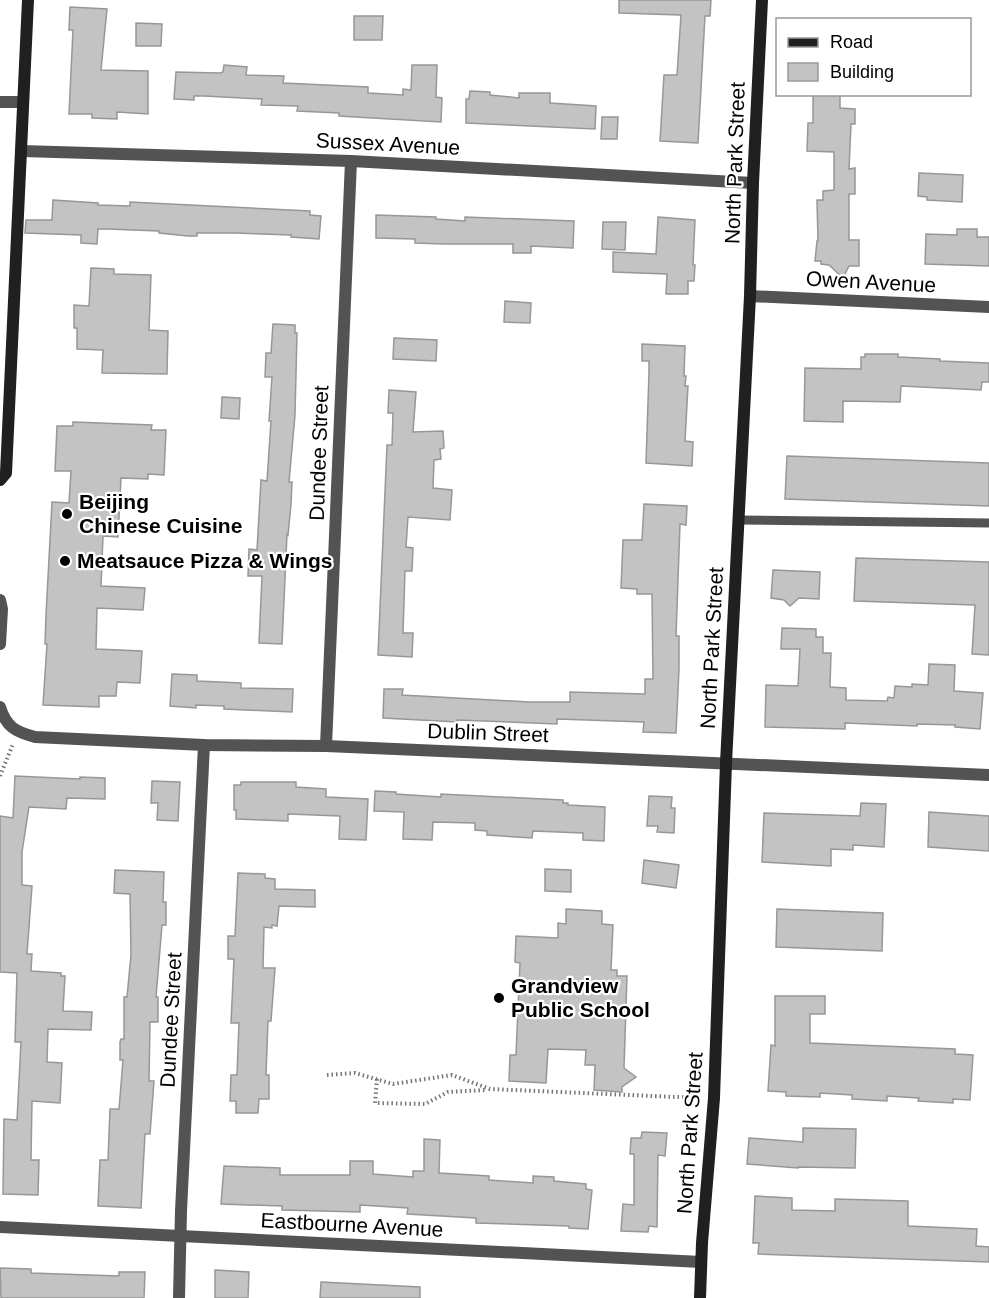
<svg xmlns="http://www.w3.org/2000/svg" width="989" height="1298" font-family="Arial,sans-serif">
  <rect width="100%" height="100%" fill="#fff"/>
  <g fill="#c3c3c3" stroke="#979797" stroke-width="1.5">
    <path d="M619 0H711L710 16H705L698 143 660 141 664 75H677L681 15 619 13Z"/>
    <path d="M70 7 107 9 101 70 148 71V114L117 112V119L92 118V114H69L73 30H69Z"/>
    <path d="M354 16H383L382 40H354Z"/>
    <path d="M136 23 162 24 161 46H136Z"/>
    <path d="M224 65 247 67 246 75 284 76 283 83 368 87V93L403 95V89L411 90 412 65H437L436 97 442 98 441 122 339 116V113L297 111 298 106 261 105 262 99 204 96H194V100L174 99 176 72 220 73 223 72Z"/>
    <path d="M470 91 490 92V95L519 98V93H550V103L596 106 595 129 466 123V99H469Z"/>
    <path d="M813 94H840V108L855 109V124H851L849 169 855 168V194H849V240H859V266H849L843 278 829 265 821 264V261H815L817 241H818L817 200H823V191L834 190V152L807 151 808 123H813Z"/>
    <path d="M602 117H618L617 139H601Z"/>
    <path d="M919 173 963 175 962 202 927 200V197L918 196Z"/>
    <path d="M53 200 98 203V205L130 206V202L310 211V215L321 216 319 239 291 237V235L235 233H197V236H188L159 233V231L107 229H98L97 244 81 243V235L25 233 26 220H52Z"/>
    <path d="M376 215 436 217V219L465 221V217L574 221 573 248 531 246V253H513V244H444L415 243V239L376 238Z"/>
    <path d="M658 217 695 220 693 265H695L694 281H688V294H666L667 274 613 272V252L656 254Z"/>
    <path d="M603 222H626L625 250 602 249Z"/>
    <path d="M957 229H977V237H989V266L925 264 926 234 957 235Z"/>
    <path d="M91 268 114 269V274L151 275 149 330 168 331 167 374 102 373 103 350 77 349V328H74V305L89 306Z"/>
    <path d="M505 301 531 303 530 323 504 322Z"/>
    <path d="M273 324 295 325V333H297L295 415 289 482H292L291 504 288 535 287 534 282 644 259 643 262 576H248L249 549 257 550 261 480 267 481 271 421H269L272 377H265L266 353H271Z"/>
    <path d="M394 338 437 340 436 361 393 359Z"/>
    <path d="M642 344 685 346 684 376H686L685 386H688L685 441 693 442 692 466 646 463 649 372V361H642Z"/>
    <path d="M865 354H898V357L940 359V361L989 363V382H982L981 390 901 386 900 402 843 401V422L804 421 805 368 861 369V357H865Z"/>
    <path d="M389 390 416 392 413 432 443 431 444 448 440 449 441 459 434 460 433 488 452 490 450 520 408 517 406 547 413 548 412 571H405L403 633H413L412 657 378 655 387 445H392L393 413H388Z"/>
    <path d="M222 397 240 398 239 419 221 418Z"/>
    <path d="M73 422 152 425 151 430H166L164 475 148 474V479L121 478 118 537 103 536 101 586 145 588 143 610 97 608 96 649 142 651 140 683 117 682 116 696H99V707L43 705 47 644H45L46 615 52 502 69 503 71 471H55L57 426H73Z"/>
    <path d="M787 456 989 463V506L785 499Z"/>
    <path d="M644 504 687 506 686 525 680 524 676 636H679V669L676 733 643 732 644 722 557 719V724L457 720V722L383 718 384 689H403L402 695 529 702H570V692L645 694V679H653L652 594H637V589L621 588 623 540H642Z"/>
    <path d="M856 558 989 562V655L972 654 975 605 854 601Z"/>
    <path d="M773 570 820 572 819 599 799 598 790 606 784 600 771 598Z"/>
    <path d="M782 628 816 629V637H823V653H831L830 687 846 688V700L887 701 888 697 894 698 895 686 912 687V684L928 685 929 664 955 665 954 691 983 693 980 729 955 727V725L917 724V726L845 723V729L765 727 766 685 798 686 800 649H781Z"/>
    <path d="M172 674 197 675V681L241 683V688L293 689 292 712 224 709V706L196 705V708L170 706Z"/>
    <path d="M15 776 80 779V777L105 778V799L67 798 66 809 29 807 22 852V885L32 886 27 954H32L31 971 61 973V976H65L63 1011 92 1012 91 1030 48 1029 47 1062 62 1063 60 1103 32 1101 31 1160H39L38 1195 3 1194 4 1119 17 1120 21 1042H15L17 973 0 972V816L13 818Z"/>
    <path d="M152 781 180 782 178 821 157 820 158 803H151Z"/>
    <path d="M241 782H296V787L326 789V797L368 799 366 840 339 839 340 816 288 814V821L236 819V810H234V785H241Z"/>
    <path d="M375 791 396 792V794L441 797V794L563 800V803H568V805L605 807 604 841 583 840V833L533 831 532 838 487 835V831L475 830V823L433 822 432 840 403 839 404 812 374 811Z"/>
    <path d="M649 796 672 797 671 808H675L674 833 657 832 658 826H647Z"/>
    <path d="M861 803 886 804 884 847 853 845V850L831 849V866L762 862 764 813 860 816Z"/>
    <path d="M929 812 989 816V851L928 847Z"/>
    <path d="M644 860 679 865 676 888 642 883Z"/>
    <path d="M545 869 571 870V892L545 891Z"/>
    <path d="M115 870 164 872 163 902H166V925H162L156 997H158V1022H150L149 1081H154L150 1134H145L141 1208 98 1206 100 1160H108L110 1109H119L123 1060H120V1042L121 1039H124V997H127L131 955 130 894 114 893Z"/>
    <path d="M238 873 265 874V878L275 879V889L315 890V907L279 906 277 926 272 925V928L264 927 263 968H275L271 1021H268L266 1075H269V1099H259L258 1113H236V1101H230L231 1075H237L239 1023H231L234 959H228V936H235Z"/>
    <path d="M566 909 602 911V924L613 925 611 970H617V976H627L624 1068 636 1077 622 1087V1092L594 1090 595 1065H585L586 1050 548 1049 546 1083 509 1081 510 1055H516L520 963 515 962 516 936 558 938V923L566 924Z"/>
    <path d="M777 909 883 913 882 951 776 947Z"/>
    <path d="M775 996H825V1014H810V1043L955 1049V1054L973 1055 970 1100 953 1099V1103L918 1101 919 1098 887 1096V1101L852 1099V1095L820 1093V1097L786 1096V1092L768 1091 771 1045 775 1046Z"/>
    <path d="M803 1128 856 1129 855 1168 798 1167V1168L747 1164 749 1138 803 1142Z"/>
    <path d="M642 1132 667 1133 665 1156 658 1155 657 1227 649 1226 648 1232 621 1231 623 1204 634 1205V1154H630L631 1138H641Z"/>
    <path d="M424 1139 440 1140 439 1173 489 1176V1180L533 1183V1176L554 1177V1181L586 1184V1189L592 1190 588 1229 569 1228V1226L476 1223V1218L407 1214 408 1208 360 1205V1212L282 1210V1206L221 1204 224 1166 280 1168V1175H350V1161H373V1174L413 1177V1171H424Z"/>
    <path d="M755 1196 792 1198V1210L835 1211V1199L908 1201V1226L977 1229 976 1246 989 1247V1262L758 1254 759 1243H753Z"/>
    <path d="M0 1268 31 1269V1273L119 1276V1272H145L144 1298H1Z"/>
    <path d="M215 1270 249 1272 248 1298H215Z"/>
    <path d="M321 1282 420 1287V1298H320Z"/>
  </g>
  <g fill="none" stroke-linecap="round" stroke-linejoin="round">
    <g stroke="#757575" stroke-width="4" stroke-dasharray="1.5 3" stroke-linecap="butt">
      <path d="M0 776 13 744"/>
      <path d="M327 1075 355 1073 393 1084 452 1075 490 1089 700 1098"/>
      <path d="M377 1079 375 1103 425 1104 448 1092 486 1090"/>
    </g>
    <path stroke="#535353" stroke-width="9" d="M738 520 989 523"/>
    <g stroke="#535353" stroke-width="12">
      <path d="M0 102H22"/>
      <path d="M22 151 351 161 753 183"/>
      <path d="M750 296 989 307"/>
      <path d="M0 600 2 609 0 644"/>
      <path d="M0 707C6 727 16 732 35 737L204 745 326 746 989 775"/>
      <path d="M326 746 351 161"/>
      <path d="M0 1227 701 1262"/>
      <path d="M179 1298 181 1211 204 745"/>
    </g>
    <g stroke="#202020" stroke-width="12">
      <path d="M0 480 6 473 28 0"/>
      <path d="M700 1298 702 1243 714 1098 726 763 750 296 753 183 762 0"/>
    </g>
  </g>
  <g fill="#000" stroke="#fff" stroke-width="2">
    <circle cx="67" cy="514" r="6"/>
    <circle cx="65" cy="561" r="6"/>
    <circle cx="499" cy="998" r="6"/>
  </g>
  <g text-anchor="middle" stroke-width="4.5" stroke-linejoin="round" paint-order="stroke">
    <g font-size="21" fill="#000" stroke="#fff">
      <text transform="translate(388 144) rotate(3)" y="7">Sussex Avenue</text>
      <text transform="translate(735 163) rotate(-88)" y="7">North Park Street</text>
      <text transform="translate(871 282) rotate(3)" y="7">Owen Avenue</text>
      <text transform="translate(319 453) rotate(-88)" y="7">Dundee Street</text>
      <text transform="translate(712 648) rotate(-87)" y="7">North Park Street</text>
      <text transform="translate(488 733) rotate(2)" y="7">Dublin Street</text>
      <text transform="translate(171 1020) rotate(-87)" y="7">Dundee Street</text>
      <text transform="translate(690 1133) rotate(-86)" y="7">North Park Street</text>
      <text transform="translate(352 1225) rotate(3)" y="7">Eastbourne Avenue</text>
    </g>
    <g font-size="21" font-weight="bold" fill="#000" stroke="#fff" text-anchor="start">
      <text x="79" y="509">Beijing<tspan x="79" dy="24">Chinese Cuisine</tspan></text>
      <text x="77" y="568">Meatsauce Pizza &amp; Wings</text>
      <text x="511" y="993">Grandview<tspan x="511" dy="24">Public School</tspan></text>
    </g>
  </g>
  <rect x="776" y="18" width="195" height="78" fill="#ffffff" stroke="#999999" stroke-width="1.5"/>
  <rect x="788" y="38" width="30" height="9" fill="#202020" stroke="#999999" stroke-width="1.5"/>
  <text x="830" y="48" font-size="18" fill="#000000">Road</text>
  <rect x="788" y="63" width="30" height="18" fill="#c3c3c3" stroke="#999999" stroke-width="1.5"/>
  <text x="830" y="78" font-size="18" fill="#000000">Building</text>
</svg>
